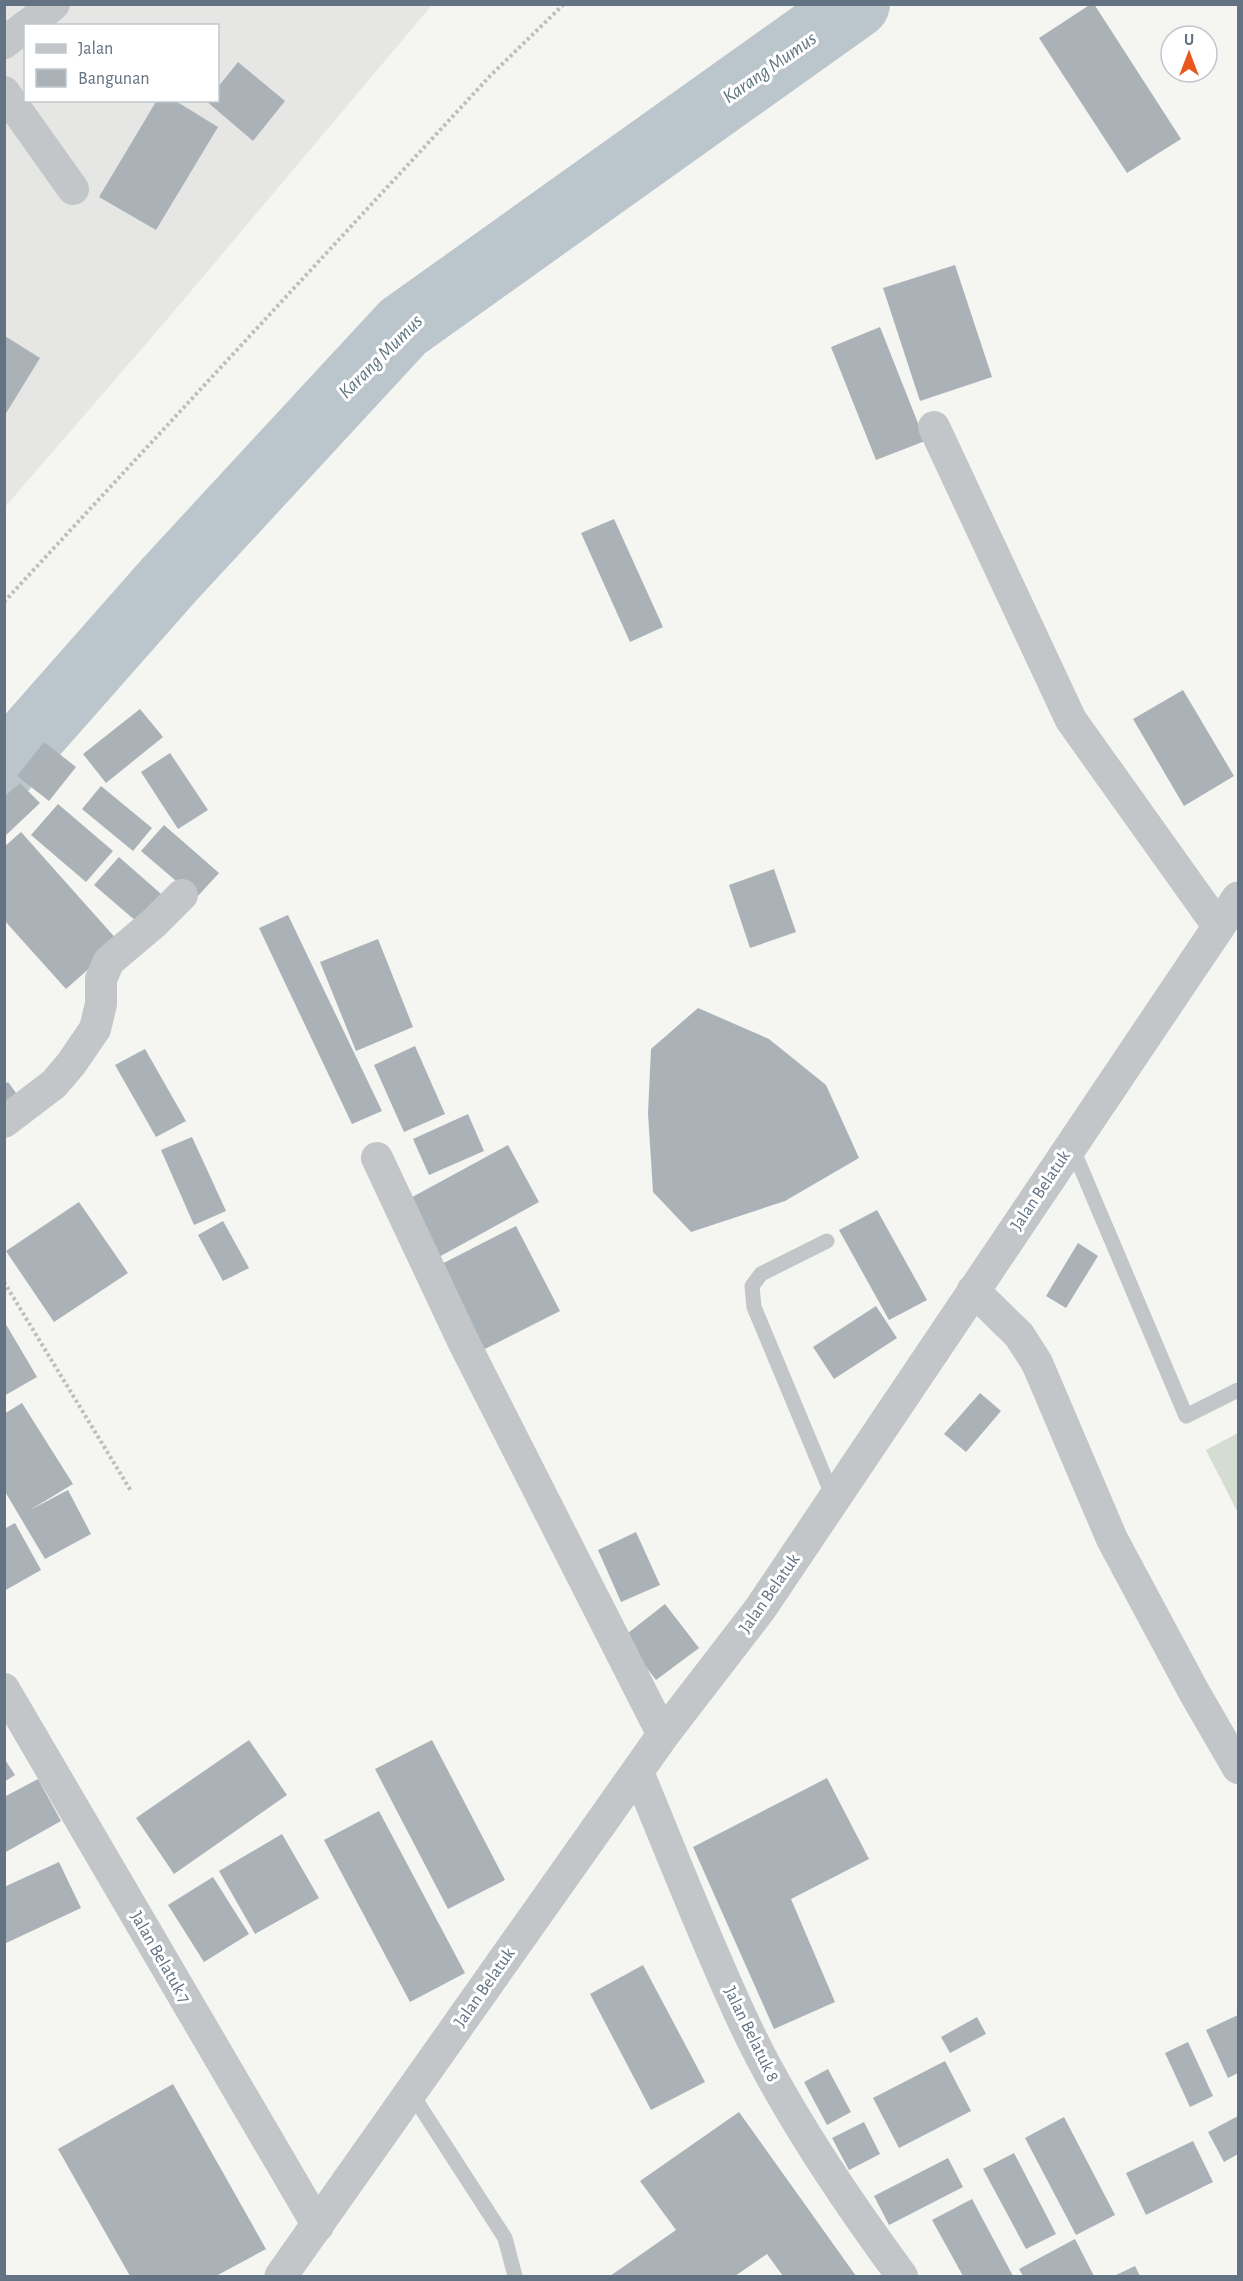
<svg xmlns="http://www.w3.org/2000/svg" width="1243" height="2281" font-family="'Alegreya Sans',sans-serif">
  <rect width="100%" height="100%" fill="#f5f5f1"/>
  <path fill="#e6e7e5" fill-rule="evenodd" d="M5 5H432L164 323 5 507ZM26 26H218V100H26Z"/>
  <path fill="#d5dcd2" d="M1238 1433V1513L1206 1450Z"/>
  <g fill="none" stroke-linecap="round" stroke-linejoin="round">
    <path stroke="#bbc6cc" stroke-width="68" d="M4 767 169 580 403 327 856 4"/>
  </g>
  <g fill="#aab2b8">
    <path d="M1091 4H1094L1181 139 1127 173 1039 38Z"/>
    <path d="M238 62 285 101 253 141 205 100H218V87Z"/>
    <path d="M157 100H174L218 127 156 230 99 197Z"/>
    <path d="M955 265 992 377 920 401 883 288Z"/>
    <path d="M880 327 925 441 876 460 831 347Z"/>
    <path d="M5 336 40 358 5 415Z"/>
    <path d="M614 519 663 627 630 642 581 533Z"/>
    <path d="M1183 690 1234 776 1184 806 1133 719Z"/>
    <path d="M140 709 163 737 106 783 83 754Z"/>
    <path d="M44 742 76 767 49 801 17 776Z"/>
    <path d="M170 753 208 810 178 829 141 772Z"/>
    <path d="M20 783 40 803 4 837V797Z"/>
    <path d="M101 786 152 828 133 851 82 809Z"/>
    <path d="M58 804 113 851 86 882 31 835Z"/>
    <path d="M164 825 219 873 196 898 141 851Z"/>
    <path d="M21 832 119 942 66 989 4 920V847Z"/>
    <path d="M119 857 168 900 144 928 94 885Z"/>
    <path d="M774 869 796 932 750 948 729 885Z"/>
    <path d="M288 915 382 1111 352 1124 259 928Z"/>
    <path d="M378 939 413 1027 356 1051 320 962Z"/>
    <path d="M698 1008 769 1039 826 1085 859 1158 785 1201 691 1232 653 1192 648 1113 651 1049Z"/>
    <path d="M415 1046 445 1114 404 1132 374 1065Z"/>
    <path d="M145 1049 186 1121 156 1137 115 1065Z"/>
    <path d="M8 1082 22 1101 4 1114V1084Z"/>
    <path d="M468 1114 484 1151 429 1175 413 1139Z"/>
    <path d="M192 1137 226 1211 194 1225 161 1150Z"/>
    <path d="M508 1145 539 1202 437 1258 405 1201Z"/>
    <path d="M79 1202 128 1273 54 1322 6 1251Z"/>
    <path d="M877 1210 927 1300 889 1320 839 1230Z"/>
    <path d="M223 1221 249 1268 223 1281 198 1235Z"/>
    <path d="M516 1226 560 1311 475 1354 432 1269Z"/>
    <path d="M1078 1243 1098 1256 1066 1308 1046 1296Z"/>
    <path d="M876 1306 897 1338 834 1379 813 1347Z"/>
    <path d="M4 1321 37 1377 4 1396Z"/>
    <path d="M980 1393 1001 1411 966 1452 944 1434Z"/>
    <path d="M22 1403 73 1484 30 1510 68 1490 91 1534 45 1559 4 1490V1414Z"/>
    <path d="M15 1523 41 1570 4 1591V1529Z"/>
    <path d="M636 1532 660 1585 621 1602 598 1550Z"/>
    <path d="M665 1604 699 1648 656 1680 623 1637Z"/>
    <path d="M249 1740 287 1795 174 1874 136 1818Z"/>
    <path d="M432 1740 505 1880 448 1909 375 1769Z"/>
    <path d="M4 1758 15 1775 4 1782Z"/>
    <path d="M827 1778 869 1859 791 1899 835 2002 774 2029 693 1847Z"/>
    <path d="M38 1779 61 1821 4 1853V1797Z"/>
    <path d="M379 1811 465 1973 410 2002 324 1840Z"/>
    <path d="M282 1834 319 1898 255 1934 219 1871Z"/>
    <path d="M59 1862 81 1908 4 1944V1887Z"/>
    <path d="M213 1877 249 1934 204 1962 168 1905Z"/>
    <path d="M643 1965 705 2082 651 2110 590 1994Z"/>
    <path d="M1238 2015V2073L1228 2078 1206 2030Z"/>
    <path d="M977 2017 986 2034 950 2053 941 2037Z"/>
    <path d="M1188 2042 1213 2096 1190 2107 1165 2053Z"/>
    <path d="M945 2061 971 2111 899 2148 873 2098Z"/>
    <path d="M828 2069 851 2112 827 2125 804 2082Z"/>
    <path d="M173 2084 266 2249 216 2276H130L58 2149Z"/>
    <path d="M739 2112 856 2276H783L767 2254 735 2276H610L676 2230 640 2181Z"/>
    <path d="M1238 2116V2154L1224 2162 1208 2132Z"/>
    <path d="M1064 2117 1115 2215 1076 2235 1025 2138Z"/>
    <path d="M864 2122 880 2154 849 2170 832 2138Z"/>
    <path d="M1193 2141 1213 2182 1146 2215 1126 2173Z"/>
    <path d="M1014 2153 1056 2234 1026 2249 983 2169Z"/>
    <path d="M948 2158 963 2187 889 2225 874 2196Z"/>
    <path d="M972 2199 1013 2276H963L932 2220Z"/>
    <path d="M1075 2239 1094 2276H1023L1019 2269Z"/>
    <path d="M1135 2266 1140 2276H1114Z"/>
  </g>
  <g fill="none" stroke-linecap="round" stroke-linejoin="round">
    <g stroke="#bcbec0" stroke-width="4" stroke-dasharray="3 3" stroke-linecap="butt">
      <path d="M4 602 490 76 564 4"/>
      <path d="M4 1282 131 1491"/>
    </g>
    <g stroke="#c2c6c9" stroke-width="15">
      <path d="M1072 1147 1186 1416 1238 1390"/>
      <path d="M827 1241 761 1274 752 1286 754 1307 834 1499"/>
      <path d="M410 2091 505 2238 515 2276"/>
    </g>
    <g stroke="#c2c6c9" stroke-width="32">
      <path d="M27 26 54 4"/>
      <path d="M4 43 26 26"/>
      <path d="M4 92 73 189"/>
      <path d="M934 427 1071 720 1218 926"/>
      <path d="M4 1122 54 1084 71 1064 95 1029 101 1004V979L109 961 154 923 182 895"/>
      <path d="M377 1158 463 1341 663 1735"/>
      <path d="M973 1290 1019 1335 1037 1363 1112 1539 1194 1692 1238 1768"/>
      <path d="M4 1689 318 2226"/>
      <path d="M638 1772C671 1852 703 1934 739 2012 780 2103 843 2196 902 2276"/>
    </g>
    <path stroke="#c2c6c9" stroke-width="33" d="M281 2276 663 1735 760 1609 1238 898"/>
  </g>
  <g text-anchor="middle" stroke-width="6" stroke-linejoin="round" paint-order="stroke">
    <g font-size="18" fill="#637384" stroke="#fff">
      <text transform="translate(1040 1190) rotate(-56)" y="6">Jalan Belatuk</text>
      <text transform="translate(769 1593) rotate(-55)" y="6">Jalan Belatuk</text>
      <text transform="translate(161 1957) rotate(60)" y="6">Jalan Belatuk 7</text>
      <text transform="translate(484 1987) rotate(-55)" y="6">Jalan Belatuk</text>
      <text transform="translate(752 2034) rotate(64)" y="6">Jalan Belatuk 8</text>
    </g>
    <g font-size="20" font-style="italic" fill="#5f7681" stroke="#fff">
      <text transform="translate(769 67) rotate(-35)" y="7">Karang Mumus</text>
      <text transform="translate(380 356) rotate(-45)" y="7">Karang Mumus</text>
    </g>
  </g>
  <rect width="1243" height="2281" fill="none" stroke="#637384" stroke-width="12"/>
  <rect x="24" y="24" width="195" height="78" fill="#ffffff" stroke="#c1c7ce" stroke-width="1.5"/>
  <rect x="36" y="44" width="30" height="9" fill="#c2c6c9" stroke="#c1c7ce" stroke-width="1.5"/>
  <text x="78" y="54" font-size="18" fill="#637384">Jalan</text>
  <rect x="36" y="69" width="30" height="18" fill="#aab2b8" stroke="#c1c7ce" stroke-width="1.5"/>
  <text x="78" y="84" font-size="18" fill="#637384">Bangunan</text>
  <g transform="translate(1189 54)"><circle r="28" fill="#ffffff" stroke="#c1c7ce" stroke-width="1.5"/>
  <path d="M0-4.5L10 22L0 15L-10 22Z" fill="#ea571c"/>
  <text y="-9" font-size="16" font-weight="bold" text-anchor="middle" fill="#637384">U</text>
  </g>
</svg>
